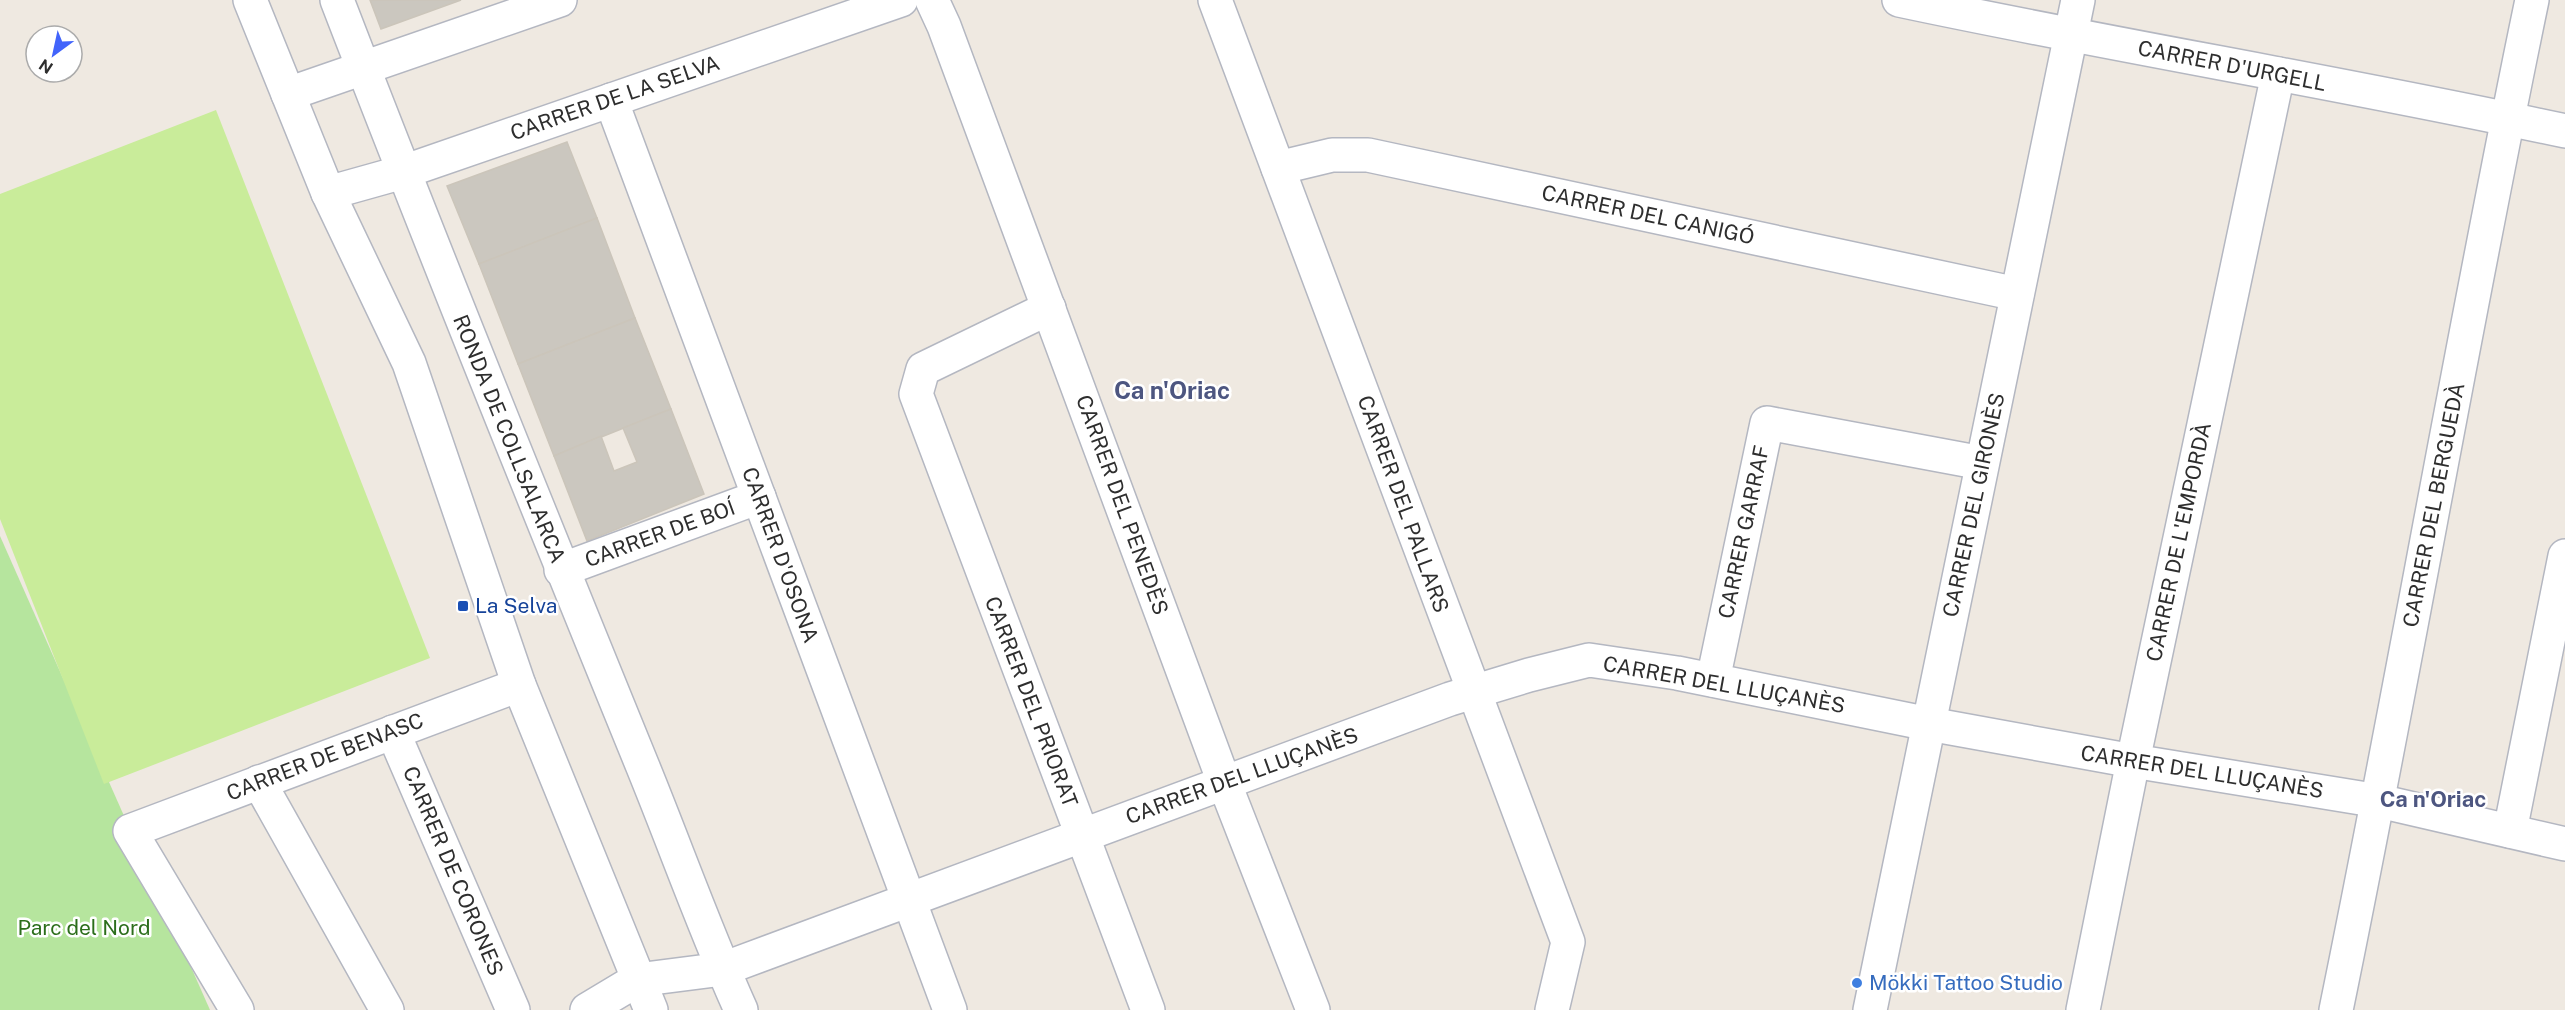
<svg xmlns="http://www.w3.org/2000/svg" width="2565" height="1010" font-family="'Public Sans',sans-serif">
  <rect width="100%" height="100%" fill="#efe9e1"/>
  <path fill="#b6e59e" d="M0 536 210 1010H0Z"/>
  <path fill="#c9ec9a" d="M216 110 430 658 104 784 0 519V194Z"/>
  <g fill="#cbc7bf" stroke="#cbc5ba" stroke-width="1.5">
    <path d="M370 0H461L381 29Z"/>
    <path d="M567 142 597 218 479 264 447 186Z"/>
    <path d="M597 218 635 318 518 364 479 264Z"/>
    <path d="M635 318 671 409 554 456 518 364Z"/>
    <path d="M671 409 704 494 587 541 554 456 601 436 614 471 637 462 623 428Z"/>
  </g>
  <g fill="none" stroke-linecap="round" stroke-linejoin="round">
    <g stroke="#b4b7c1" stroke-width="36">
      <g id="minor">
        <path d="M250 0 328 193 409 363 519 685 651 1010"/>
        <path d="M337 0C436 257 539 512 643 767 676 848 705 930 741 1010"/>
        <path d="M932 0 944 26 1224 782 1313 1010"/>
        <path d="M1215 0 1568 942 1552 1010"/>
        <path d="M1899 0C2120 47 2344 83 2565 131"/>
        <path d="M288 94 560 0"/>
        <path d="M611 100 950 1010"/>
        <path d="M1278 168 1332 155H1368L2017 294"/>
        <path d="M328 193 403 172 901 0"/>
        <path d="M1049 308 923 369 916 394 1148 1010"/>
        <path d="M561 570 759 497"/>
        <path d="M1713 680 1767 423 1982 463"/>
        <path d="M393 732 513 1010"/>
        <path d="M259 782 387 1010"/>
        <path d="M2510 831 2565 556"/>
        <path d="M237 1010 130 831 519 685"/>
        <path d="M587 1010 637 980 723 969 1450 699 1529 675 1589 660 1677 673 1929 724 2133 761 2379 801 2565 844"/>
        <path d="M1870 1010 2078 0"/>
        <path d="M2083 1010 2133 761 2278 74"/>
        <path d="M2336 1010C2405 674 2462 336 2532 0"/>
      </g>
    </g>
    <use href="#minor" stroke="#fff" stroke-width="33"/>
  </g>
  <rect fill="#1a4fb4" stroke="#fff" stroke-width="2" x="457" y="600" width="12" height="12" rx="3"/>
  <circle fill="#3f7fe0" stroke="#fff" stroke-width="2" cx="1857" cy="983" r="6"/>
  <g text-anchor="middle" stroke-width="5" stroke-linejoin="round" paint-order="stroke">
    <g font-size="21" fill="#2e2e2e" stroke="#fff">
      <text transform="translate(2232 66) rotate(11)" y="7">CARRER D'URGELL</text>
      <text transform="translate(615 98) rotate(-19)" y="7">CARRER DE LA SELVA</text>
      <text transform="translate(1648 215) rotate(12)" y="7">CARRER DEL CANIGÓ</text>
      <text transform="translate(509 439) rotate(68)" y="7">RONDA DE COLLSALARCA</text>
      <text transform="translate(1403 504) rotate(70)" y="7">CARRER DEL PALLARS</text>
      <text transform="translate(1122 505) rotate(70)" y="7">CARRER DEL PENEDÈS</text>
      <text transform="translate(1974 505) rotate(-78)" y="7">CARRER DEL GIRONÈS</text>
      <text transform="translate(2434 505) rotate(-79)" y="7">CARRER DEL BERGUEDÀ</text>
      <text transform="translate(1744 532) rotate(-78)" y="7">CARRER GARRAF</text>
      <text transform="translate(660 534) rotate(-20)" y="7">CARRER DE BOÍ</text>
      <text transform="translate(2179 542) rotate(-78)" y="7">CARRER DE L'EMPORDÀ</text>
      <text transform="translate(780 555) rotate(70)" y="7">CARRER D'OSONA</text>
      <text transform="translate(1724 685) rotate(10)" y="7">CARRER DEL LLUÇANÈS</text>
      <text transform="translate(1031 702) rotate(69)" y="7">CARRER DEL PRIORAT</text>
      <text transform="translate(325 757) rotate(-21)" y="7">CARRER DE BENASC</text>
      <text transform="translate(2202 772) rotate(9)" y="7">CARRER DEL LLUÇANÈS</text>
      <text transform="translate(1242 776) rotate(-20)" y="7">CARRER DEL LLUÇANÈS</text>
      <text transform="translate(453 871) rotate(67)" y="7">CARRER DE CORONES</text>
    </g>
    <g font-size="21" fill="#164399" stroke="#fff" text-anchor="start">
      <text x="475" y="613">La Selva</text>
    </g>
    <g font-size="21" fill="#2c6e1b" stroke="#fff">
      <text x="84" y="935">Parc del Nord</text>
    </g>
    <g font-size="21" fill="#366cbe" stroke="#fff" text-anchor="start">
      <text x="1869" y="990">Mökki Tattoo Studio</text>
    </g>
    <g font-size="22" font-weight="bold" fill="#4d5680" stroke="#fff">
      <text x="2433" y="807">Ca n'Oriac</text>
    </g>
    <g font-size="24" font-weight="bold" fill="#4d5680" stroke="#fff">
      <text x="1172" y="399">Ca n'Oriac</text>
    </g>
  </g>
  <g transform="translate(54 54) rotate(213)"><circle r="28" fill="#ffffff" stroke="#ababab" stroke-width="1.5"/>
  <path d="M0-4.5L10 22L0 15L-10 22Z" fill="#4264fb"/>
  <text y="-9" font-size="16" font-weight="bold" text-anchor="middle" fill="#2e2e2e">N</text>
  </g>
</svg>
